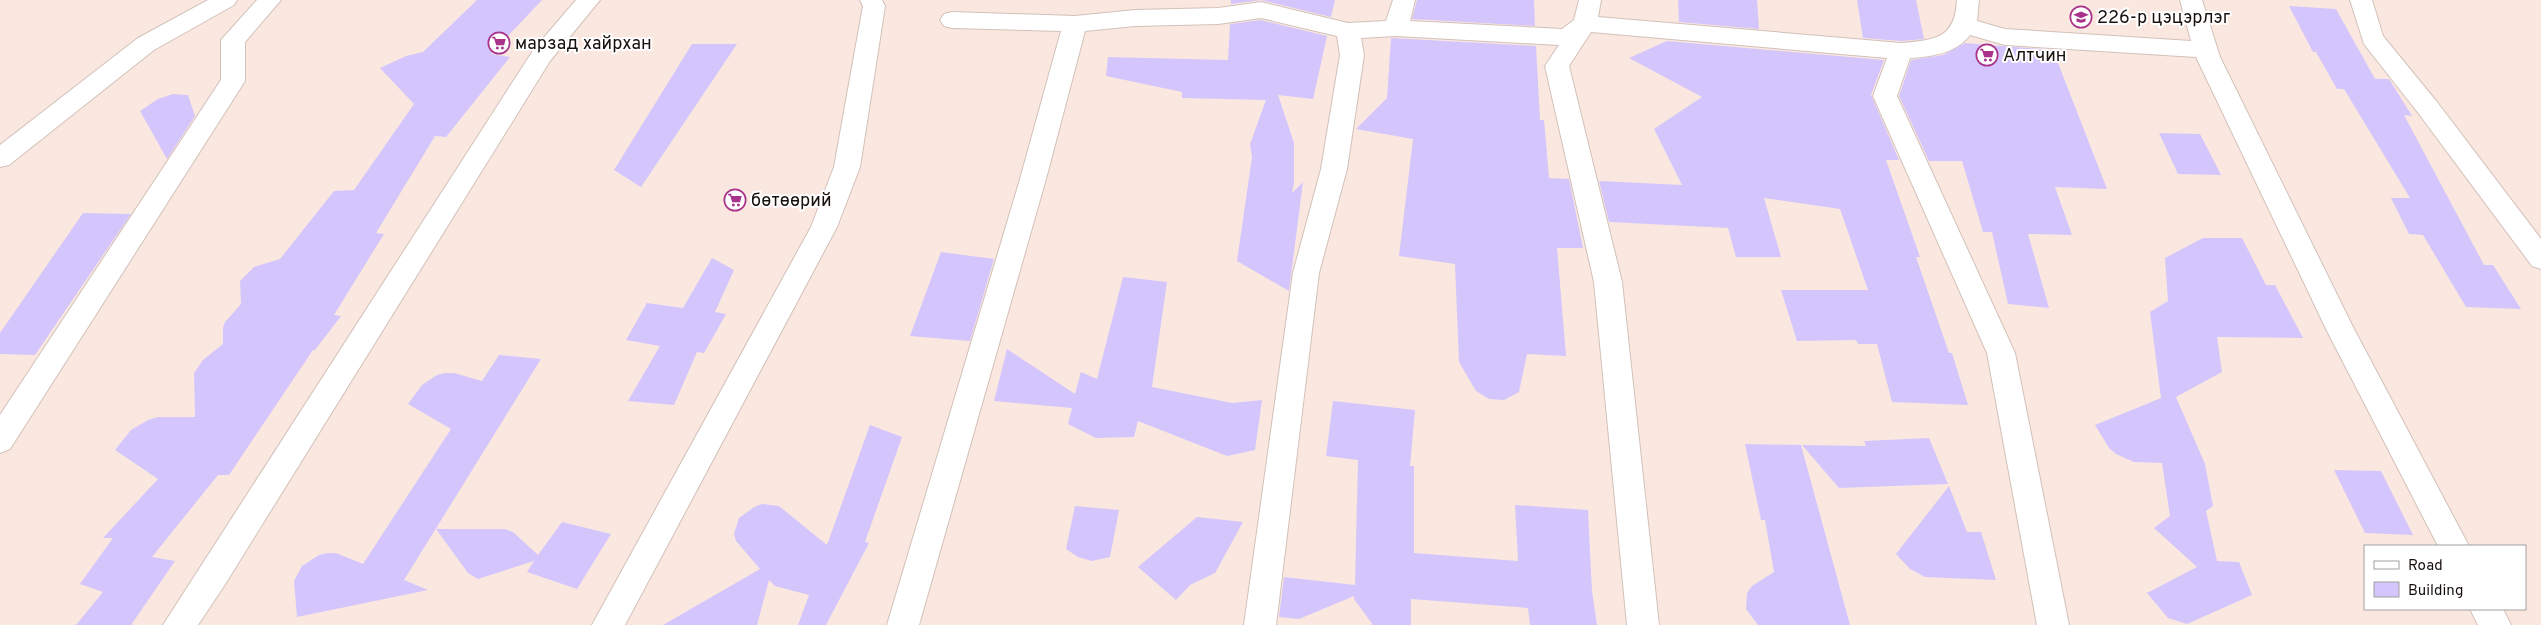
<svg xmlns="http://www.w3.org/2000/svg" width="2541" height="625" font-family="Overpass,sans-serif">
  <rect width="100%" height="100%" fill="#fae8e0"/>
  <g fill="#d4c5fc">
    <path d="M477 0H542L491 54 510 57 446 137 435 136 376 233 384 234 334 315 341 316 315 350H313L229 475H218L152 557 175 561 131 625H76L103 592 80 584 113 538H103L158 479 115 450 131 430 148 420 158 417H195L194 373 203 360 223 344V328L225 322 241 304 240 281 254 267 280 259 334 191 354 190 414 104 380 68 406 56 423 52Z"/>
    <path d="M1231 0H1335L1331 17 1261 0 1231 4Z"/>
    <path d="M1417 0H1534L1535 26 1412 19Z"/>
    <path d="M1678 0H1757L1759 29 1679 22Z"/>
    <path d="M1857 0H1916L1924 39 1901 41 1863 38Z"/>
    <path d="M2289 6 2336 9 2375 79H2389L2412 116 2404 115 2484 265H2493L2521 309 2466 307 2423 235 2409 234 2391 198H2410L2344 89H2337L2316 52H2313Z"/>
    <path d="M1261 20 1327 36 1313 99 1278 95 1294 143V183L1292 193 1303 182 1289 291 1237 261 1252 157 1250 144 1266 100 1182 98V92L1106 76 1108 57 1228 60 1230 24Z"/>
    <path d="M1391 38 1536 46 1540 120H1544L1549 178 1569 179 1583 248H1557L1566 356 1527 354 1519 392 1504 400 1489 399 1476 391 1459 362 1455 264 1399 256 1413 139 1356 129 1387 98Z"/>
    <path d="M1667 41 1884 60 1871 95 1899 160H1886L1920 257H1916L1949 353H1952L1968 405 1892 402 1877 344H1858L1856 340 1797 341 1781 290H1868L1840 209 1764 198 1781 257H1736L1728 228 1609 222 1599 181 1682 185 1654 129 1702 97 1629 58Z"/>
    <path d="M1965 43 2053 50 2107 189 2055 187 2072 235 2028 234 2049 308 2008 304 1992 232H1983L1962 161H1929L1899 96 1911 60 1943 55Z"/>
    <path d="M692 44H737L641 187 614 170Z"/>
    <path d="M173 94 188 95 195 116 167 159 140 111 158 99Z"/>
    <path d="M2159 133 2200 134 2221 175 2178 174Z"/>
    <path d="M83 213 131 214 35 355 0 354V333Z"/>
    <path d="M2203 238H2242L2266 285H2275L2303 338 2217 337 2222 372 2176 397 2205 464 2213 506 2206 511 2217 561 2239 562 2252 595 2187 624 2168 618 2147 593 2197 567 2154 528 2170 516 2162 463 2134 462 2116 454 2109 448 2095 425 2161 398 2150 312 2168 301 2165 258Z"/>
    <path d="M941 252 994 259 970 341 910 336Z"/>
    <path d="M712 258 734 270 715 312 726 314 704 353 697 352 674 405 628 401 660 346 626 340 647 303 683 308Z"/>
    <path d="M1123 277 1167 282 1152 387 1232 403 1262 400 1255 450 1227 456 1138 421 1134 437 1096 438 1068 424 1072 408 994 401 1007 349 1075 394 1081 372 1097 379Z"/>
    <path d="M499 355 541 359 404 580 428 590 297 617 294 581 302 566 319 555 328 553H336L363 564 451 429 408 404 422 385 437 375 445 373H454L482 381Z"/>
    <path d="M1333 401 1415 410 1410 466H1414V553L1518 561 1515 505 1588 510 1592 591 1597 625H1530L1528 608 1411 599V625H1373L1354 599V596L1299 619 1279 617 1284 577 1355 585 1358 460 1326 456Z"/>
    <path d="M870 425 902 437 865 542 869 543 826 625H798L809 595 775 586 769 580 757 625H663L760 569 736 541 734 534 739 518 754 507 762 504 779 506 827 545Z"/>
    <path d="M1929 438 1948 484 1839 488 1802 445 1866 446 1864 441Z"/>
    <path d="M1745 444 1801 445 1850 625H1758L1746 609 1747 593 1752 586 1774 572 1765 520H1761Z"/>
    <path d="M2334 470 2381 471 2413 535 2365 533Z"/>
    <path d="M1949 486 1967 532H1981L1996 580 1925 577 1910 569 1896 554Z"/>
    <path d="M1075 506 1119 510 1110 557 1092 561 1078 557 1066 549Z"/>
    <path d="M1197 517 1243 522 1215 573 1190 585 1176 600 1138 567Z"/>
    <path d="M562 522 611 534 577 589 527 572 534 561 478 579 468 573 436 529H505L513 532 538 555Z"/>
  </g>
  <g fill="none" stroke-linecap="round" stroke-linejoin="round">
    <g stroke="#d2c1b9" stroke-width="2">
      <g id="minor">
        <path d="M208 0H237L234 5 154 50 9 165 0 167V145L138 38Z"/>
        <path d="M257 0H281L245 42V81L10 449 0 453V415L221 80V40Z"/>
        <path d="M576 0H600L550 61 224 586 198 625H163L534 49Z"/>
        <path d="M860 0H882L885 6 860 167 837 227 625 625H592L811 227 834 167 863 6Z"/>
        <path d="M1393 0H1415L1410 21 1562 29 1574 20 1579 0H1601L1598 17 1901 43C1935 40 1955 39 1957 0H1979L1977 21 2005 29 2191 41 2180 0H2202L2220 57 2353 327 2469 546H2438L2327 331 2196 57 2005 45 1970 35C1957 53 1931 57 1910 58L1897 96 2015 353 2069 625H2037L1987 353 1873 96 1887 58 1591 32 1569 66 1622 282 1659 625H1627L1594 282 1545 66 1559 45 1396 36 1361 38 1364 55 1347 169 1319 273 1276 625H1244L1293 273 1321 169 1340 55 1337 36 1261 18 1218 24 1135 26 1085 31 1046 179 919 625H887L1020 179 1061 31 952 28 944 26 940 20 944 14 952 12 1075 16 1135 10 1218 8 1261 2 1348 23 1386 21Z"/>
        <path d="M2350 0H2372L2383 36 2437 102 2541 239V269L2532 266 2419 114 2364 44Z"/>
        <path d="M2470 609H2503L2511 625H2478Z"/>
      </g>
    </g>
    <use href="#minor" fill="#fff" fill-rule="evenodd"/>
  </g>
  <defs>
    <g id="school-ring" transform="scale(1.125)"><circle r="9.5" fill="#fff" stroke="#a9338a" stroke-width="1.5"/><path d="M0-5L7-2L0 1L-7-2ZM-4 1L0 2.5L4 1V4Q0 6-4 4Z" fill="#a9338a"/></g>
    <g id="supermarket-ring" transform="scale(1.125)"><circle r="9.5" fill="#fff" stroke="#a9338a" stroke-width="1.5"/><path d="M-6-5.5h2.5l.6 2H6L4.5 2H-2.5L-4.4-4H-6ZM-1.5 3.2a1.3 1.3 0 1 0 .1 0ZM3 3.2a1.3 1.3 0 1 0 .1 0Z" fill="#a9338a"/></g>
  </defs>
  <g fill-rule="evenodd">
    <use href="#school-ring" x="2081" y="17"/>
    <use href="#supermarket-ring" x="499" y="43"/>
    <use href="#supermarket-ring" x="1987" y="55"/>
    <use href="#supermarket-ring" x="735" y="200"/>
  </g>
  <g text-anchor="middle" stroke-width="4" stroke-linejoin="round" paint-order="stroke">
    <g font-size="18" fill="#17110e" stroke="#fff" text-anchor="start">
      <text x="2097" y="23">226-р цэцэрлэг</text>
      <text x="515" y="49">марзад хайрхан</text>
      <text x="2003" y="61">Алтчин</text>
      <text x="751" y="206">бөтөөрий</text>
    </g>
  </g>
  <rect x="2364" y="545" width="162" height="65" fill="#ffffff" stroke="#a2a09f"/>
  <rect x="2374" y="561" width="25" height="8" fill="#ffffff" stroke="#a2a09f"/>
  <text x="2408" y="570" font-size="15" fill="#17110e">Road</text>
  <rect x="2374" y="582" width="25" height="15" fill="#d4c5fc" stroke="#a2a09f"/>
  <text x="2408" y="595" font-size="15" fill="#17110e">Building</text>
</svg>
